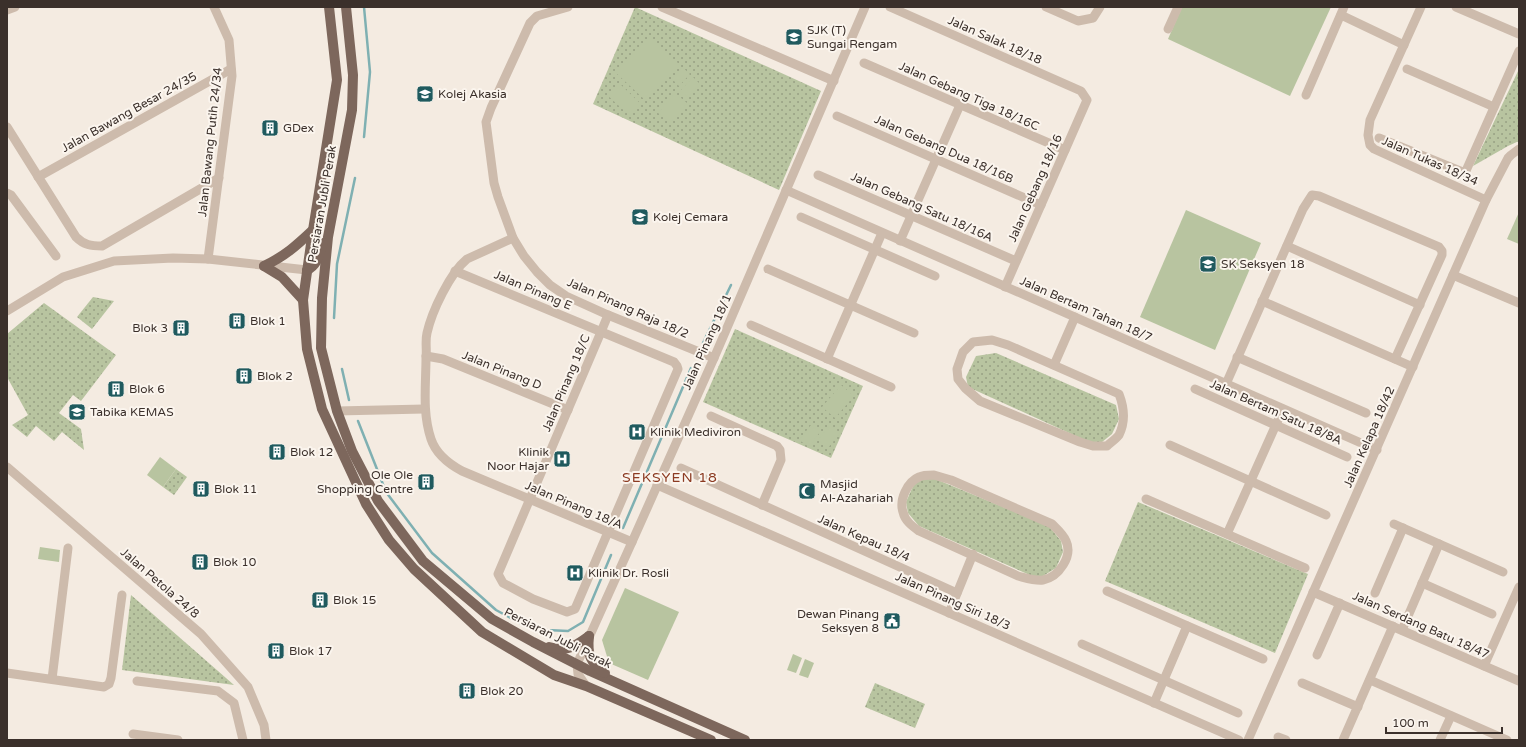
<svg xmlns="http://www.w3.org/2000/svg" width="1526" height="747" font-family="'Varela Round',sans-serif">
  <defs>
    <pattern id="green-dots" width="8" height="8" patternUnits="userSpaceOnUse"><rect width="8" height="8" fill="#b8c4a0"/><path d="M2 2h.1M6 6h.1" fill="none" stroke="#97a083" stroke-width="1.8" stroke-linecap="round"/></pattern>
  </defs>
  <rect width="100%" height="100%" fill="#f4ebe1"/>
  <g fill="url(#green-dots)">
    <path d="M635 7 821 91 779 190 593 104Z"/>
    <path d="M1519 69V141L1508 146 1473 166Z"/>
    <path d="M93 297 114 301 92 329 77 317Z"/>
    <path d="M44 303 116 355 81 401 73 395 59 413 81 429 84 450 62 432 54 441 36 426 27 437 12 425 28 415 7 377V334Z"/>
    <path d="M735 329 863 386 831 458 703 402Z"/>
    <path d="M996 353 1116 405 1119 419 1112 434 1102 442 1091 443 968 387 966 377 976 356Z"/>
    <path d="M176 469 187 477 174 495 163 487Z"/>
    <path d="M933 478 1049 526 1061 541 1063 552 1056 568 1043 576H1032L919 526 908 513 906 502 914 484 922 479Z"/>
    <path d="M1138 502 1308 574 1275 653 1105 581Z"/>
    <path d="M131 595 234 685 122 670Z"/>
    <path d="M875 683 925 704 915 728 865 707Z"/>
  </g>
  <g fill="#b8c4a0">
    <path d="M1182 7H1331L1290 96 1168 39Z"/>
    <path d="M649 37 679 64 645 100 616 73Z"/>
    <path d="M682 67 690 74 679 86 672 79Z"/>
    <path d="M693 77 700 84 688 97 680 91Z"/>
    <path d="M619 83 641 104 630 116 607 95Z"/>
    <path d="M675 93 687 103 670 123 658 113Z"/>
    <path d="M1186 210 1261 243 1215 350 1140 317Z"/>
    <path d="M1519 212V244L1507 239Z"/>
    <path d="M841 385 854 396 835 418 822 407Z"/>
    <path d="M811 425 820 432 809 447 799 440Z"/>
    <path d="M830 425 840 433 828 448 818 440Z"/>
    <path d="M160 457 176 469 163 487 147 475Z"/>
    <path d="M40 547 60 550 59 562 38 559Z"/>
    <path d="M625 588 679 612 648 680 609 663 602 640Z"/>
    <path d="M793 654 802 658 796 673 787 670Z"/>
    <path d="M805 659 814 663 808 678 799 675Z"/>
  </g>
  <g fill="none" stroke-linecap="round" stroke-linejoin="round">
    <g stroke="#7fb0b2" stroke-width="2.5">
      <path d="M364 137 370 72 364 7"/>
      <path d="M334 318 337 264 355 178"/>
      <path d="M703 343 731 285"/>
      <path d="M342 369 349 400"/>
      <path d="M358 421 386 492 432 553 496 610 520 623 547 630 568 631 583 622 611 555"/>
      <path d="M623 528 691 368"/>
    </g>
    <g stroke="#cdbbac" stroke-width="9">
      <path d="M568 7 537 16 530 23 491 108 486 122 494 183 498 197 513 238 524 256 537 272 550 285 566 296 608 315 714 358"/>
      <path d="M662 7 834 81"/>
      <path d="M890 7 1081 91 1087 100 1005 287"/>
      <path d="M1046 7 1078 21 1093 18 1100 7"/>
      <path d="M1421 7 1370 120 1368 135 1370 145 1374 149 1486 200"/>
      <path d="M1456 7 1519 34"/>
      <path d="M7 10 15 7"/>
      <path d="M1341 15 1404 45"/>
      <path d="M1168 29 1178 7"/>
      <path d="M864 63 1065 150"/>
      <path d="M1407 69 1494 107"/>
      <path d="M1306 95 1344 7"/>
      <path d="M837 116 1041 205"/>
      <path d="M7 127 76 237C84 245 91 246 102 246L219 178"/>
      <path d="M1379 138 1465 173 1519 51"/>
      <path d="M818 175 1016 261"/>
      <path d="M38 177 231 69"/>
      <path d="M786 190 1377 450"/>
      <path d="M7 193 11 195 56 256"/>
      <path d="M801 217 935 276"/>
      <path d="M513 238 467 259C450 273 432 311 427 333 425 341 427 350 426 357 426 385 422 412 431 439 436 454 449 464 462 471L632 542"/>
      <path d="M900 241 960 105"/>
      <path d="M1287 246 1420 305"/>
      <path d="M208 259 232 76 229 40 214 7"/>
      <path d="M768 269 914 333"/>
      <path d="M455 271 674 362 677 366 678 369 575 609 567 612 533 599 503 583 498 574 601 332 608 315"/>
      <path d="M1453 275 1519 303"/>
      <path d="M1262 301 1413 367"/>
      <path d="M7 311 63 277 114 261 173 258 208 259 307 270"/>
      <path d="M751 325 891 387"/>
      <path d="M992 340 1008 345 1119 394C1124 407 1126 421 1119 435 1116 439 1110 443 1107 446H1093L1080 442 980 401 965 388 958 379 957 369 963 352 973 342Z"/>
      <path d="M426 356 443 359 568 410"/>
      <path d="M1237 357 1366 413"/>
      <path d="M827 359 882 233"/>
      <path d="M1054 365 1075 317"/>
      <path d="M1226 384 1303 209 1312 195 1319 196 1439 247 1442 251V255L1395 359"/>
      <path d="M1195 389 1347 457"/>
      <path d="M337 411 424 409"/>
      <path d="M711 416 777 446 780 450 781 460 762 505"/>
      <path d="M1170 445 1326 515"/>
      <path d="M7 467 201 634 248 687 264 725 266 740"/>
      <path d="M681 468 957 593"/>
      <path d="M934 475 951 480 1052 524C1057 529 1063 534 1066 541 1073 556 1059 577 1043 580 1035 581 1026 578 1018 576L919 531C912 526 905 521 903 512 899 500 907 482 919 477 923 475 929 475 934 475Z"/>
      <path d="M657 485 1239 740"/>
      <path d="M1146 499 1305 568"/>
      <path d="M1394 524 1503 572"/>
      <path d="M1227 534 1283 409"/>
      <path d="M1422 583 1492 614"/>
      <path d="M1107 591 1263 659"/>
      <path d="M1313 592 1519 681"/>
      <path d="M1375 593 1403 528"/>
      <path d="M949 613 973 554"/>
      <path d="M1402 630 1439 544"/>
      <path d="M1082 644 1238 713"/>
      <path d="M1317 655 1340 603"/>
      <path d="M1484 666 1519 587"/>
      <path d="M7 673 104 687 109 684 111 678 122 595"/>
      <path d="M52 679 68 548"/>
      <path d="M1370 680 1507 740"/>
      <path d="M137 681 218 691 234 703 243 740"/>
      <path d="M1302 683 1358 707"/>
      <path d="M586 686 578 674 577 664 632 542 714 358 865 7"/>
      <path d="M1154 703 1187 626"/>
      <path d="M133 734 178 740"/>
      <path d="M1278 737 1286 740"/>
      <path d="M1248 740 1486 200 1508 158 1511 155 1519 149"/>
      <path d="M1343 740 1393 626"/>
      <path d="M1440 740 1451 716"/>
    </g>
    <g stroke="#7d675c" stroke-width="10">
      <path d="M329 7 337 80 313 230 303 300 307 349 322 409 366 504 389 540 414 569 482 632 554 675 586 686 711 740"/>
      <path d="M346 7 353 75 352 110 328 237 322 298 321 348 337 411 352 451 378 501 423 561 492 619 533 642 590 671 745 740"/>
      <path d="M264 266C285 256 296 246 313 230"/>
      <path d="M264 266 282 277 303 300"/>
      <path d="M307 270C318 265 319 254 323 243"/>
      <path d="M589 636C587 655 590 662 605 673"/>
      <path d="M549 647C568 652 575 646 589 636"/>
    </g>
  </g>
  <defs>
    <g id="school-square" transform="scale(0.9)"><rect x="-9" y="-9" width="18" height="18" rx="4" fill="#1f5a5e" stroke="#fbf5ee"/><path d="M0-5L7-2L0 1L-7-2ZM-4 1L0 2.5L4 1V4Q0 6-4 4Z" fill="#fff"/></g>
    <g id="university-square" transform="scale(0.9)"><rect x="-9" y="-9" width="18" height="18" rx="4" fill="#1f5a5e" stroke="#fbf5ee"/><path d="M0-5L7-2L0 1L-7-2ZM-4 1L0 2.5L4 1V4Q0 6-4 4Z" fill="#fff"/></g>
    <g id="building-square" transform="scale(0.9)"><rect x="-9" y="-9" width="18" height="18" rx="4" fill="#1f5a5e" stroke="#fbf5ee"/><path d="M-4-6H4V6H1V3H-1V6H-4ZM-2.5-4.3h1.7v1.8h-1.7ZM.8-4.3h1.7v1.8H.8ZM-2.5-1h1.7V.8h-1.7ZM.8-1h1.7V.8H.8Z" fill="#fff"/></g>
    <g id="hospital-square" transform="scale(0.9)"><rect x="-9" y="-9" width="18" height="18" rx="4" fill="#1f5a5e" stroke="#fbf5ee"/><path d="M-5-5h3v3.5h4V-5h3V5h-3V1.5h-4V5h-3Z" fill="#fff"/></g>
    <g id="mosque-square" transform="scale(0.9)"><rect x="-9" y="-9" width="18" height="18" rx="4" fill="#1f5a5e" stroke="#fbf5ee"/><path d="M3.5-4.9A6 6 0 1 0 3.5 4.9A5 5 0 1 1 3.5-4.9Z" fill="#fff"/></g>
    <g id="civic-square" transform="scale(0.9)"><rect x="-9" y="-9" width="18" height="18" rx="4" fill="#1f5a5e" stroke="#fbf5ee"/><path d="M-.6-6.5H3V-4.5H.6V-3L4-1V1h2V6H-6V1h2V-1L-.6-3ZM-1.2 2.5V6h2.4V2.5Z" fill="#fff"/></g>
  </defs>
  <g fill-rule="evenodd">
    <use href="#school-square" x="794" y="37"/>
    <use href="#university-square" x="425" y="94"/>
    <use href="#building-square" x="270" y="128"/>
    <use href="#university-square" x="640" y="217"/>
    <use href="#school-square" x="1208" y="264"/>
    <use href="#building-square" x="237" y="321"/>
    <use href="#building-square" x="181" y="328"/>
    <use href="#building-square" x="244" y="376"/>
    <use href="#building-square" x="116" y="389"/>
    <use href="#school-square" x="77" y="412"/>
    <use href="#hospital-square" x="637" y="432"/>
    <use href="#building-square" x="277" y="452"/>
    <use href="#hospital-square" x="562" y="459"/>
    <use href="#building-square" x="426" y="482"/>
    <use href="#building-square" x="201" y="489"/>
    <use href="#mosque-square" x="807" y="491"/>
    <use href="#building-square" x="200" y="562"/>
    <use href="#hospital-square" x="575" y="573"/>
    <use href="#building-square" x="320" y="600"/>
    <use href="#civic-square" x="892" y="621"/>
    <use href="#building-square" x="276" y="651"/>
    <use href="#building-square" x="467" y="691"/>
  </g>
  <g text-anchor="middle" stroke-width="4" stroke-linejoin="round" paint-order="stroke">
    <g font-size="12" fill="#3b302b" stroke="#fbf5ee" text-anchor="start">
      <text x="807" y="34">SJK (T)<tspan x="807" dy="14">Sungai Rengam</tspan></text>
      <text x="438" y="98">Kolej Akasia</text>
      <text x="283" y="132">GDex</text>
      <text x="653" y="221">Kolej Cemara</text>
      <text x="1221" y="268">SK Seksyen 18</text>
      <text x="250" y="325">Blok 1</text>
      <text x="168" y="332" text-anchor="end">Blok 3</text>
      <text x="257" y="380">Blok 2</text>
      <text x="129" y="393">Blok 6</text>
      <text x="90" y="416">Tabika KEMAS</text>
      <text x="650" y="436">Klinik Mediviron</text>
      <text x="290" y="456">Blok 12</text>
      <text x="549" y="456" text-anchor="end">Klinik<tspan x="549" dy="14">Noor Hajar</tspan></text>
      <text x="413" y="479" text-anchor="end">Ole Ole<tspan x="413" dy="14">Shopping Centre</tspan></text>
      <text x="820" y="488">Masjid<tspan x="820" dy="14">Al-Azahariah</tspan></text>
      <text x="214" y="493">Blok 11</text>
      <text x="213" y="566">Blok 10</text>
      <text x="588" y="577">Klinik Dr. Rosli</text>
      <text x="333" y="604">Blok 15</text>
      <text x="879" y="618" text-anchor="end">Dewan Pinang<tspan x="879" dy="14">Seksyen 8</tspan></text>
      <text x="289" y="655">Blok 17</text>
      <text x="480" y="695">Blok 20</text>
    </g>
    <g font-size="12" fill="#3b302b" stroke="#fbf5ee">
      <text transform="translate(995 40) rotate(24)" y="4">Jalan Salak 18/18</text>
      <text transform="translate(969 96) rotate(24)" y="4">Jalan Gebang Tiga 18/16C</text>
      <text transform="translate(129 112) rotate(-29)" y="4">Jalan Bawang Besar 24/35</text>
      <text transform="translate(210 142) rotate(-84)" y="4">Jalan Bawang Putih 24/34</text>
      <text transform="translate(944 149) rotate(24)" y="4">Jalan Gebang Dua 18/16B</text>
      <text transform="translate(1430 161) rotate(24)" y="4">Jalan Tukas 18/34</text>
      <text transform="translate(1035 188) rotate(-66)" y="4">Jalan Gebang 18/16</text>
      <text transform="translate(322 204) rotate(-80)" y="4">Persiaran Jubli Perak</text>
      <text transform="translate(922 207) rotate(24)" y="4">Jalan Gebang Satu 18/16A</text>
      <text transform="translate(533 290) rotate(23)" y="4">Jalan Pinang E</text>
      <text transform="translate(628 308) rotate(24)" y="4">Jalan Pinang Raja 18/2</text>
      <text transform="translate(1086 309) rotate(24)" y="4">Jalan Bertam Tahan 18/7</text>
      <text transform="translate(707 342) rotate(-66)" y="4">Jalan Pinang 18/1</text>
      <text transform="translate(502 370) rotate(22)" y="4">Jalan Pinang D</text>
      <text transform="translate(566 383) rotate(-67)" y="4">Jalan Pinang 18/C</text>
      <text transform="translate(1276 412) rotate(24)" y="4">Jalan Bertam Satu 18/8A</text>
      <text transform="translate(1369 437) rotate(-66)" y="4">Jalan Kelapa 18/42</text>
      <text transform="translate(574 505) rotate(23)" y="4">Jalan Pinang 18/A</text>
      <text transform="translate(864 538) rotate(24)" y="4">Jalan Kepau 18/4</text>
      <text transform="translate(160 583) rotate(41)" y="4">Jalan Petola 24/8</text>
      <text transform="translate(953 601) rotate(24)" y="4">Jalan Pinang Siri 18/3</text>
      <text transform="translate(1421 625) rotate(24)" y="4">Jalan Serdang Batu 18/47</text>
      <text transform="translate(558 638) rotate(27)" y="4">Persiaran Jubli Perak</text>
    </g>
    <g font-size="14" letter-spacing="1" fill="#8c3b22" stroke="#fbf5ee">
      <text x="670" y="482">SEKSYEN 18</text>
    </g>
  </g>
  <rect width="1526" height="747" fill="none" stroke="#3b302b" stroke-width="16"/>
  <path d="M1386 727v6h116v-6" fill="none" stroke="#3b302b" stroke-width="2"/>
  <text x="1392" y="727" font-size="12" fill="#3b302b" stroke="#fbf5ee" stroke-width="3" paint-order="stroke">100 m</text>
</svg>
